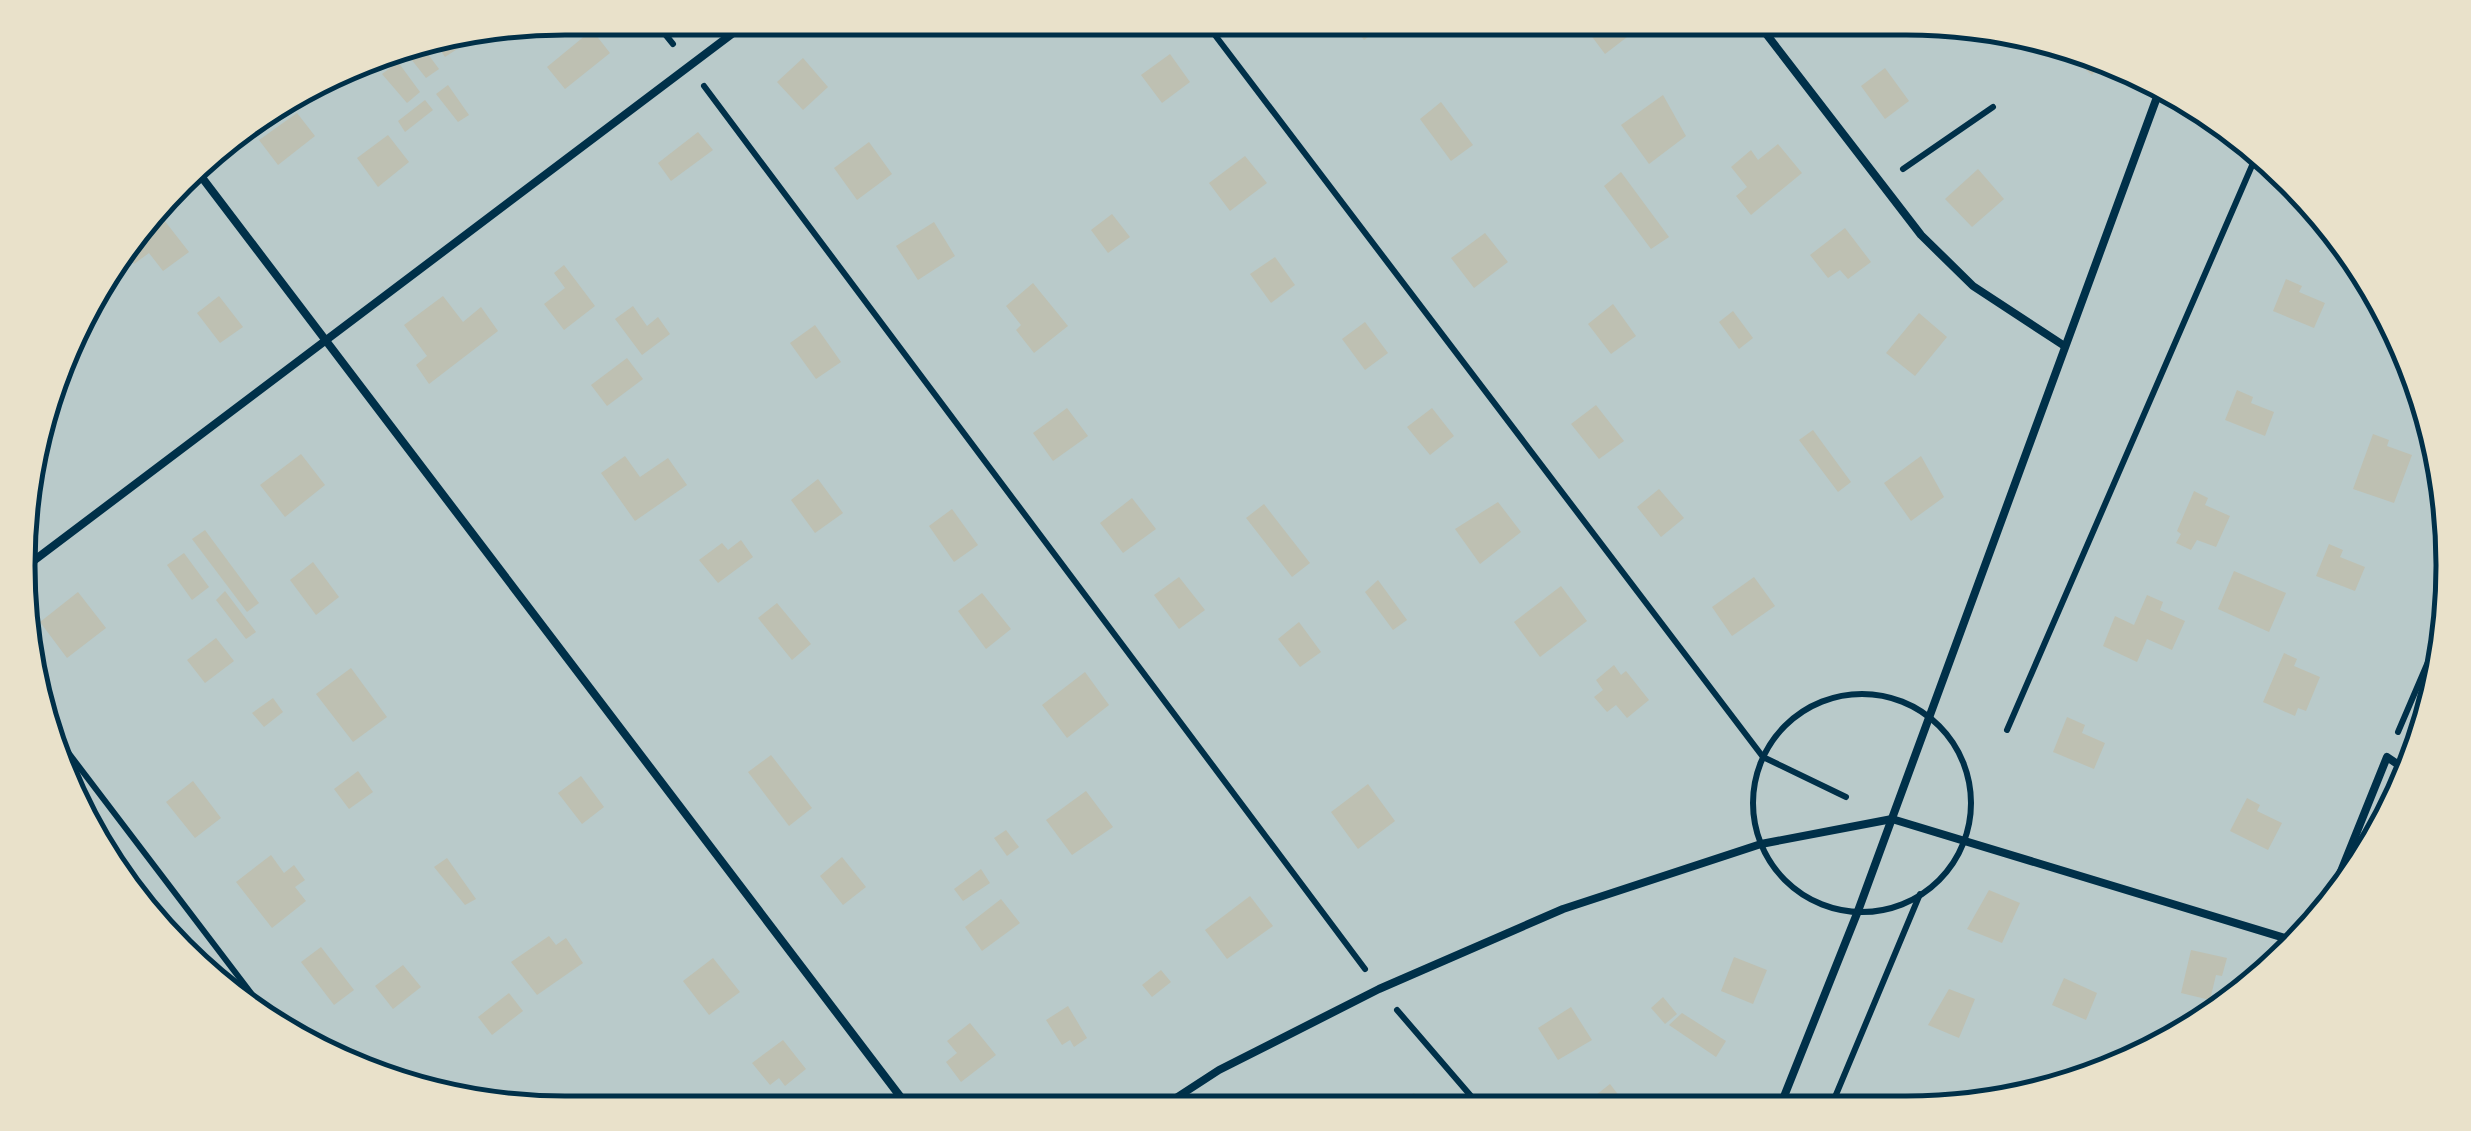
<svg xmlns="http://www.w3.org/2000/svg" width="2471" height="1131" font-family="Manrope,sans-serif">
  <rect width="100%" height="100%" fill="#fdf0d5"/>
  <path fill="#b9caca" d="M566 18H1906L2115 59 2293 178 2412 355 2453 565 2412 775 2341 899 2240 1000 2116 1072 1978 1109 565 1113 356 1072 204 977 91 839 28 672V459L91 291 205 153 389 47Z"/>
  <g fill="#bec0b2">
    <path d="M1352 18H1394L1364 40 1349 20Z"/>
    <path d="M1595 18H1619L1631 34 1605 54 1584 26Z"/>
    <path d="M592 30 610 53 565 89 547 67Z"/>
    <path d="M467 34 471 40 445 57 433 39Z"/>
    <path d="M419 42 439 69 426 78 400 45Z"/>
    <path d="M2060 48 2107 58 2092 75Z"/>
    <path d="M1170 54 1190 82 1162 103 1141 75Z"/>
    <path d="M803 58 828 87 803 110 777 82Z"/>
    <path d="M398 62 420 92 407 103 382 74Z"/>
    <path d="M1885 68 1909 101 1885 119 1861 86Z"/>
    <path d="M448 85 469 115 458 122 436 94Z"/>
    <path d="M1663 95 1686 136 1649 164 1621 125Z"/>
    <path d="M425 100 433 110 405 132 398 121Z"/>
    <path d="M1441 102 1473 145 1451 161 1420 119Z"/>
    <path d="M297 113 315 136 278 165 259 140Z"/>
    <path d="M698 132 713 150 671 181 658 163Z"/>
    <path d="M388 135 409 162 378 187 357 158Z"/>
    <path d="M869 142 892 174 857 200 834 168Z"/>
    <path d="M1778 144 1802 173 1751 215 1736 196 1747 187 1731 167 1751 150 1758 160Z"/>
    <path d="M1245 156 1267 183 1230 211 1209 183Z"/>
    <path d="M1978 169 2004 199 1972 227 1945 199Z"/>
    <path d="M1621 172 1669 237 1651 249 1604 186Z"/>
    <path d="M157 211 189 252 163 271 149 253 134 264 124 251Z"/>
    <path d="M1112 214 1130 237 1108 253 1091 230Z"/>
    <path d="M934 222 955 256 918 280 896 246Z"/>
    <path d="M1845 228 1871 262 1848 279 1840 270 1828 278 1810 255Z"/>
    <path d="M1485 233 1508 262 1474 288 1451 258Z"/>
    <path d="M1275 257 1295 285 1271 303 1250 274Z"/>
    <path d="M564 265 595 306 564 330 544 304 565 288 554 273Z"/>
    <path d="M2286 279 2302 286 2299 292 2325 303 2314 328 2273 311Z"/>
    <path d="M1033 283 1068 326 1034 353 1016 330 1021 325 1006 306Z"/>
    <path d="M219 296 243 327 220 343 197 313Z"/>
    <path d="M443 296 463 322 481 307 498 331 429 384 416 365 427 356 404 325Z"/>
    <path d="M1613 304 1636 336 1611 354 1588 324Z"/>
    <path d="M633 306 647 326 658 317 670 334 642 355 615 319Z"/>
    <path d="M1733 311 1753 338 1739 349 1719 322Z"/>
    <path d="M1919 313 1947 337 1915 376 1886 353Z"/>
    <path d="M1365 322 1388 353 1365 370 1342 339Z"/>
    <path d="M815 325 841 362 816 379 790 343Z"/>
    <path d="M627 358 643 379 607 406 591 385Z"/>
    <path d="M2237 390 2253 397 2251 403 2274 412 2265 436 2225 420Z"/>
    <path d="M1596 405 1624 441 1599 459 1571 424Z"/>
    <path d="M1067 408 1088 436 1053 461 1033 433Z"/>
    <path d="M1432 408 1454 436 1430 455 1407 427Z"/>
    <path d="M1813 430 1851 482 1838 492 1799 440Z"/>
    <path d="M2373 434 2389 440 2387 446 2412 455 2394 503 2353 489Z"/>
    <path d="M301 454 325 485 285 517 260 485Z"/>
    <path d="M625 456 640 477 668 458 687 485 635 521 601 473Z"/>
    <path d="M1921 456 1944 497 1911 521 1884 483Z"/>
    <path d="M818 479 843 513 815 533 791 500Z"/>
    <path d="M1659 489 1684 518 1661 537 1637 507Z"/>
    <path d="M2194 491 2208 498 2205 505 2230 516 2216 547 2197 540 2191 550 2176 543 2181 534 2177 531Z"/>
    <path d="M1132 498 1156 529 1123 553 1100 523Z"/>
    <path d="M1498 502 1521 532 1480 564 1455 529Z"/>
    <path d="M1264 504 1310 563 1292 577 1246 518Z"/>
    <path d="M952 509 978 545 954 562 929 526Z"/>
    <path d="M205 530 259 603 247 612 192 539Z"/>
    <path d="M741 540 753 557 718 583 699 560 722 543 728 550Z"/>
    <path d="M2329 544 2343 550 2340 557 2365 567 2355 591 2316 576Z"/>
    <path d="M184 553 209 587 192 600 167 565Z"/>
    <path d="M313 562 339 597 316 615 290 580Z"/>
    <path d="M2234 571 2286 593 2269 632 2218 609Z"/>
    <path d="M1179 577 1205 610 1179 629 1154 595Z"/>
    <path d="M1754 577 1775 606 1732 636 1712 607Z"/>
    <path d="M1378 580 1407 620 1393 630 1365 592Z"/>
    <path d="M1561 586 1587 621 1540 657 1514 622Z"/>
    <path d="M225 591 256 632 246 639 216 600Z"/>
    <path d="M78 592 106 628 67 658 40 622Z"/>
    <path d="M982 593 1011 629 986 649 958 611Z"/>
    <path d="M2147 595 2163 602 2160 610 2185 621 2172 650 2147 639 2137 662 2103 646 2115 616 2134 625Z"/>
    <path d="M777 603 811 644 792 660 758 618Z"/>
    <path d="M1299 622 1321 652 1300 667 1278 639Z"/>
    <path d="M216 638 234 661 205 683 187 660Z"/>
    <path d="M2284 653 2297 659 2294 666 2320 677 2306 711 2298 708 2295 716 2263 702Z"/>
    <path d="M1614 665 1621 675 1626 671 1649 700 1627 718 1616 705 1607 712 1594 697 1603 690 1596 680Z"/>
    <path d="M351 668 387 717 353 742 316 694Z"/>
    <path d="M1085 672 1109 705 1067 738 1042 705Z"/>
    <path d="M273 698 283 712 264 727 252 713Z"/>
    <path d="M2067 717 2085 725 2082 733 2105 743 2094 769 2053 752Z"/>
    <path d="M771 755 812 808 789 826 748 772Z"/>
    <path d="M358 771 373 792 349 809 334 789Z"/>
    <path d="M581 776 604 807 582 824 558 793Z"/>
    <path d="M193 781 221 818 195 838 166 802Z"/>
    <path d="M1368 784 1395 821 1358 849 1331 812Z"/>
    <path d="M1086 791 1113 827 1072 855 1046 820Z"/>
    <path d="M2247 798 2260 805 2257 811 2282 823 2268 850 2230 831Z"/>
    <path d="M1006 830 1019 847 1007 856 994 838Z"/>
    <path d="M271 855 284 873 294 865 305 880 295 887 306 901 272 928 236 882Z"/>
    <path d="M842 857 866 887 843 905 820 876Z"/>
    <path d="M447 858 476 899 465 905 434 867Z"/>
    <path d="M981 869 990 883 963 901 954 889Z"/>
    <path d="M1989 890 2020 903 2002 943 1967 929Z"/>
    <path d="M1250 896 1273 926 1227 959 1205 930Z"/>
    <path d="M1001 899 1020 923 982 951 965 927Z"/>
    <path d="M549 936 556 945 566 938 583 963 537 995 511 962Z"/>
    <path d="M321 947 354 990 334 1005 301 962Z"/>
    <path d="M2191 950 2227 958 2222 976 2216 975 2210 1000 2181 993Z"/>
    <path d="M1734 957 1767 970 1753 1004 1721 991Z"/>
    <path d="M713 958 740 992 709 1015 683 981Z"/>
    <path d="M403 965 421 987 393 1009 375 986Z"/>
    <path d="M1161 970 1171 982 1152 997 1142 985Z"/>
    <path d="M2064 978 2097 993 2086 1020 2052 1005Z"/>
    <path d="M1949 989 1975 999 1959 1038 1928 1025Z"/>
    <path d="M509 993 523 1011 492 1035 478 1017Z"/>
    <path d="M1663 997 1677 1014 1665 1024 1651 1008Z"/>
    <path d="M1068 1006 1087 1038 1074 1047 1070 1040 1062 1045 1046 1020Z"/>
    <path d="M1571 1007 1592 1040 1558 1060 1538 1028Z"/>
    <path d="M1682 1013 1726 1041 1716 1057 1669 1025Z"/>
    <path d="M970 1023 996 1055 961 1082 946 1062 957 1053 947 1041Z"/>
    <path d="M783 1040 806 1069 785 1086 779 1078 770 1085 752 1063Z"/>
    <path d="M1610 1084 1630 1110H1577Z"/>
    <path d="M1414 1093 1426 1111H1388Z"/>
    <path d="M1935 1094 1960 1105 1958 1109H1929Z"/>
  </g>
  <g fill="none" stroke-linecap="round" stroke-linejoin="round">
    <g stroke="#003049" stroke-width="6">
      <path d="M652 18 673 44"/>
      <path d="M1202 18 1763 757 1846 797"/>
      <path d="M704 86 1365 969"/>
      <path d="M1903 169 1993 107"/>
      <circle cx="1862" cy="803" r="109"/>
      <path d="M48 726 270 1018"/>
      <path d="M2007 730 2257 154"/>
      <path d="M2398 732 2440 634"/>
      <path d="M1397 1010 1483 1110"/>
      <path d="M1830 1109 1920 894"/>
    </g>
    <g stroke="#003049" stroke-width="8">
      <path d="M1754 18 1921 235 1973 286 2063 345"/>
      <path d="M194 167 912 1112"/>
      <path d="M28 565 753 18"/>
      <path d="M2323 916 2387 757 2412 774"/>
      <path d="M1779 1109 1858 911 2160 89"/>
      <path d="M1156 1111 1219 1070 1379 989 1563 909 1761 844 1892 819 2298 942"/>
    </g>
  </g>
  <path d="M0 0H2471V1131H0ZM565 35H1906A530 530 0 0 1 2436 565V566A530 530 0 0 1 1906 1096H565A530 530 0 0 1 35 566V565A530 530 0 0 1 565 35Z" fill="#e9e1ca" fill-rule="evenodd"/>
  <path fill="none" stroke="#003049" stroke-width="5" d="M565 35H1906A530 530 0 0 1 2436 565V566A530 530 0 0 1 1906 1096H565A530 530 0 0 1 35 566V565A530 530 0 0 1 565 35Z"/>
</svg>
